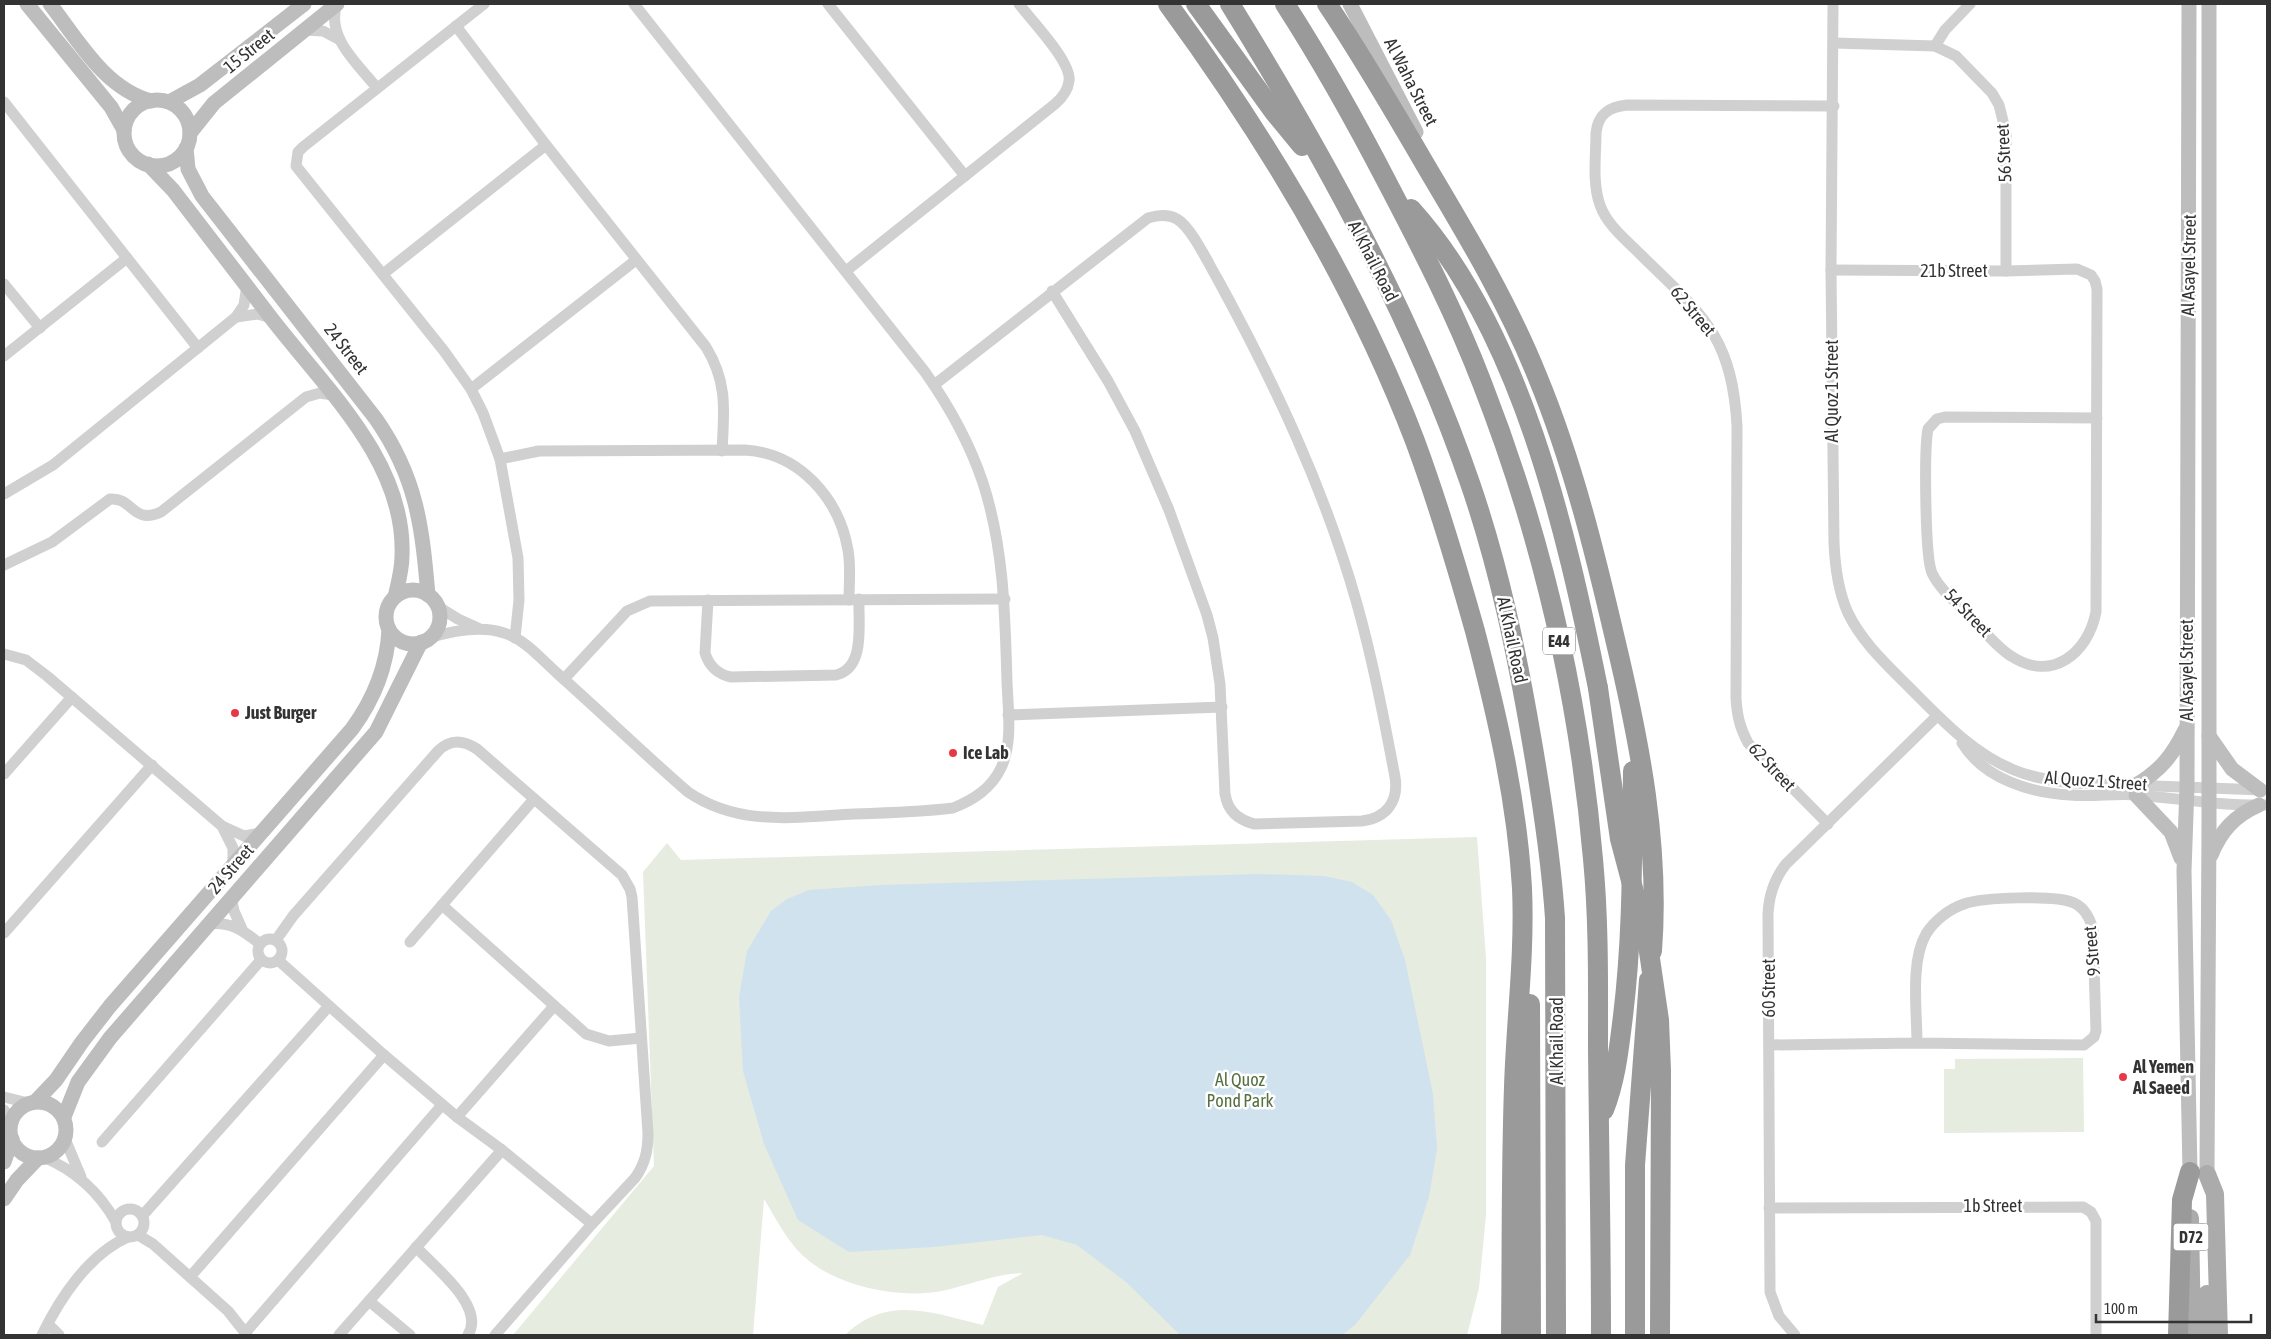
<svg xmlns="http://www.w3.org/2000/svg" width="2271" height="1339" font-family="'Asap Condensed',sans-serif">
  <rect width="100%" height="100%" fill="#fff"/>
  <g fill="#e6ecdf">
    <path d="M1477 837 1486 958V1215L1479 1288 1467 1335H845C888 1294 932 1313 983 1325L998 1287 1023 1273C995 1274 969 1285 942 1291 901 1299 840 1287 808 1260 788 1244 777 1220 764 1199L753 1335H513L654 1166 643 872 667 843 681 860Z"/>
    <path d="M2083 1058 2084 1132 1944 1133V1069H1955V1059Z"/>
  </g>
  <path fill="#cfe2ee" d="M1258 874 1324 876 1352 882 1373 895 1391 920 1405 960 1433 1094 1437 1149 1429 1197 1410 1255 1355 1325 1342 1335H1180L1126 1282 1077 1245 1042 1235 933 1247 849 1252 798 1220 764 1144 743 1071 739 997 747 951 771 911 787 899 809 890 881 885Z"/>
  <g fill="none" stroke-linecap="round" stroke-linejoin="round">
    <g stroke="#d0d0d0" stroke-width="11">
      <path d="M337 4C325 37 359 65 377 88"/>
      <path d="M484 4 303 147 298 152 296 166 444 351 471 389 483 413 500 459 518 558 519 600 515 638"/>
      <path d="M828 4 965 176"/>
      <path d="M1833 4 1831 270 1834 543C1835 567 1838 591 1848 613 1862 642 1886 664 1908 686 1940 718 1972 753 2014 770 2033 778 2054 781 2074 783L2263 790"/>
      <path d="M456 26 546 145 706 347C728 383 724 411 722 451"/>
      <path d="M304 30 323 31 340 40"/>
      <path d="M1834 43 1935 46 1956 56 1992 93 1999 105 2006 133V271"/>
      <path d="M1935 46 1945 30 1970 4"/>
      <path d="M4 102 198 348"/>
      <path d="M1831 270 2006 271 2077 269 2091 275 2095 281 2097 289 2096 612C2088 653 2052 683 2011 656 1995 646 1983 629 1970 616 1957 603 1940 590 1932 573 1925 558 1924 449 1928 429L1937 419 1945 417 2097 418"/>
      <path d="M846 271 1055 104C1062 98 1068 90 1069 81 1072 62 1031 20 1019 4"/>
      <path d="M383 274 546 145"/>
      <path d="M4 284 40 328"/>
      <path d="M236 317 258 314 271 318"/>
      <path d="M4 356 127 258"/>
      <path d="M934 385 1148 218C1158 215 1168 214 1177 219 1192 228 1208 263 1217 278 1274 382 1325 490 1357 604 1373 661 1384 719 1395 777 1399 802 1386 818 1362 821L1254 824C1237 819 1228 811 1225 794L1220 684 1213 638 1207 615 1169 510 1135 431 1108 381 1052 291"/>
      <path d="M471 389 636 260"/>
      <path d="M500 459 539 451 745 450C799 453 839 498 848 550 851 566 849 584 849 600"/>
      <path d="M4 494 53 465 236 317 244 305 247 285"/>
      <path d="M4 565 52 542 110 499C133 497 132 525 161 512L306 397 320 393 332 395"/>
      <path d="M708 600 705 653C709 666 717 674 731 677L836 675C866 668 858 623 859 599"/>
      <path d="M437 606 458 619 478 628"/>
      <path d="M429 638C452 631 480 625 504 633 525 639 542 660 558 674 602 713 644 754 688 792 739 827 796 817 854 814 887 813 920 812 953 808 973 800 991 789 1001 768 1013 743 1008 709 1007 682 1005 614 1004 548 983 483 970 444 949 406 925 372L634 4"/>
      <path d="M4 654 26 660 47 676 222 826 244 836 260 833"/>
      <path d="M564 679 627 611 650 601 1005 599"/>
      <path d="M1008 715 1222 707"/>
      <path d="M1962 743C1984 779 2031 793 2070 795 2093 797 2116 793 2139 795 2181 799 2224 806 2267 805"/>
      <path d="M4 774 72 697"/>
      <path d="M1828 824 1748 743C1740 728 1737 716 1736 698L1737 426C1732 334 1701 314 1640 254 1625 239 1607 225 1600 205 1592 183 1596 155 1596 133 1598 114 1609 107 1627 105L1834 106"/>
      <path d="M223 828 233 848V864"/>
      <path d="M231 897 234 911 242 929"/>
      <path d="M442 905 586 1034 609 1041 641 1038"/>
      <path d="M208 924C230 921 243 930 260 944"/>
      <path d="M4 933 152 765"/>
      <circle cx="270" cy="951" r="12"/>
      <path d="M276 940 293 916 438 751C450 739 463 740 477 749L622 875 630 889 632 897 648 1133C648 1151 645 1164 635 1178L592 1224 495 1335"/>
      <path d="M410 942 534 799"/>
      <path d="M278 960 384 1055 457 1117 502 1150 592 1224"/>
      <path d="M1769 1045 1917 1043 2084 1045 2094 1037 2096 1031 2093 930C2090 918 2085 908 2074 903 2057 895 1983 897 1964 904 1949 909 1934 921 1926 934 1910 962 1917 1011 1917 1043"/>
      <path d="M4 1097 28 1103"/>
      <path d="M4 1110 12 1121"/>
      <path d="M457 1117 554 1006"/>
      <path d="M65 1139 81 1177"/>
      <path d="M102 1142 261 960"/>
      <path d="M43 1157C75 1170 99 1192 116 1222"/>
      <path d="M1769 1208 2083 1207 2091 1212 2096 1221V1335"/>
      <circle cx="130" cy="1223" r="14"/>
      <path d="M143 1215 329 1006"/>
      <path d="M138 1235 153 1244 228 1311 247 1335"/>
      <path d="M416 1247C434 1267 486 1306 468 1335"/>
      <path d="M190 1277 384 1055"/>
      <path d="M369 1301 410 1335"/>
      <path d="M48 1324 59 1335"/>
      <path d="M245 1333 442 1105"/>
      <path d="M42 1335C60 1298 89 1254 128 1237"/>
      <path d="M339 1335 502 1150"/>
      <path d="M1795 1335 1779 1316 1770 1292 1768 914C1769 894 1774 879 1786 864L1937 716"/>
    </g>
    <g stroke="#bdbdbd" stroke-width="15">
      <path d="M27 4 111 107 124 130"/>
      <path d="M50 4C78 40 104 88 151 101"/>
      <path d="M1350 4 1416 132"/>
      <path d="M2189 4 2187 786 2184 871 2190 1172"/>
      <circle cx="157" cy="133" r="33"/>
      <path d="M169 102 200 85 304 4"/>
      <path d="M190 133 214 103 337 4"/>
      <path d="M186 148 188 169 202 196 376 419C417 478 422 526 428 595"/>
      <path d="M148 164 173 190C206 233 239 276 272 319 325 388 406 462 402 556 402 570 398 584 395 597"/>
      <circle cx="413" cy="617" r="27"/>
      <path d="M2209 736 2232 769 2260 790"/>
      <path d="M2136 785C2160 771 2173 755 2185 730"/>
      <path d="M2136 795 2171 832 2181 858"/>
      <path d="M2211 855C2221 831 2234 816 2259 805"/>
      <path d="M36 1101 56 1080 82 1042 110 1006 352 729C374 699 387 668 389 630"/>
      <circle cx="38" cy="1130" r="28"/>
      <path d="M64 1117 78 1082 110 1038 376 732 421 642"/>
      <path d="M4 1162 12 1139"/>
      <path d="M2207 1174 2209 827V4"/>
      <path d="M4 1199 17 1180 38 1158"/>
    </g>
    <g stroke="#ababab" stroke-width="18">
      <path d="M2207 1174 2215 1194 2219 1335"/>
      <path d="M2190 1218 2192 1335"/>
      <path d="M2206 1335 2207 1294"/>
    </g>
    <g stroke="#9a9a9a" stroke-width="20">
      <path d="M1168 4C1267 139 1355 284 1415 441 1438 503 1457 567 1475 631 1497 715 1517 801 1522 888 1525 955 1516 1021 1514 1087 1511 1170 1512 1252 1511 1335"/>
      <path d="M1196 4 1274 112 1302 146"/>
      <path d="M1230 4C1322 153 1413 317 1470 483 1499 567 1517 654 1532 742 1542 800 1551 858 1555 918L1556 1335"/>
      <path d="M1285 4C1323 63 1357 124 1389 186 1423 251 1456 315 1482 383 1541 534 1579 697 1593 859 1599 922 1598 985 1598 1048 1599 1144 1601 1239 1601 1335"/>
      <path d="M1327 4C1362 56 1394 111 1426 166 1467 235 1508 303 1538 378 1573 463 1595 553 1616 643 1640 744 1660 846 1652 951"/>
      <path d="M1411 209C1521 331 1566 530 1598 688"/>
      <path d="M1530 1004 1531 1335"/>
      <path d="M1604 1110C1616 1079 1619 1048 1623 1016 1633 934 1632 853 1633 771"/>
      <path d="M1635 1335V1165L1649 980"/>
      <path d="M2178 1335 2182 1200 2190 1172"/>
    </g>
    <path stroke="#9a9a9a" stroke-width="20" d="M1598 688 1620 839 1648 945 1659 1020 1661 1071 1660 1335"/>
  </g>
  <g fill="#e63946" stroke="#fff" stroke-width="2">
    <circle cx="235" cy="713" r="5"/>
    <circle cx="953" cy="753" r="5"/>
    <circle cx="2123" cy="1077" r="5"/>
  </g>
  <g text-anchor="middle" stroke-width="5" stroke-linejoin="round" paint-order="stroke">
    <g fill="#fff" stroke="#707070" stroke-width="1">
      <rect x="1543" y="627.5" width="32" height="27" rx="4"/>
      <rect x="2173.5" y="1223.5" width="35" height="27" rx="4"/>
    </g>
    <g font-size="16" font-weight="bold" fill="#333">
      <text x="1559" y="647">E44</text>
      <text x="2191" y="1243">D72</text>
    </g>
    <g font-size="18" fill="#333" stroke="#fff">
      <text transform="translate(249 51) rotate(-39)" y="6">15 Street</text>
      <text transform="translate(1411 82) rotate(63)" y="6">Al Waha Street</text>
      <text transform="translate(2004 153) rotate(-93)" y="6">56 Street</text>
      <text transform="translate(1373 261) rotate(63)" y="6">Al Khail Road</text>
      <text transform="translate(2189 265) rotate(-89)" y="6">Al Asayel Street</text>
      <text x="1954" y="277">21b Street</text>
      <text transform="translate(1693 311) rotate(50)" y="6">62 Street</text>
      <text transform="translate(346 349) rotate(52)" y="6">24 Street</text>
      <text transform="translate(1832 391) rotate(-90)" y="6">Al Quoz 1 Street</text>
      <text transform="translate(1968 613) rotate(46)" y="6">54 Street</text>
      <text transform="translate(1512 640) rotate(78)" y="6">Al Khail Road</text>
      <text transform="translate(2187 670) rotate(-90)" y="6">Al Asayel Street</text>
      <text transform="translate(1772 767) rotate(47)" y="6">62 Street</text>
      <text transform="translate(2096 781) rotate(4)" y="6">Al Quoz 1 Street</text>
      <text transform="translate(231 869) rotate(-49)" y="6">24 Street</text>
      <text transform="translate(2092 951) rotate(-95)" y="6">9 Street</text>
      <text transform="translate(1769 988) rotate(-90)" y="6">60 Street</text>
      <text transform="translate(1557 1041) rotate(-90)" y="6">Al Khail Road</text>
      <text x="1993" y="1212">1b Street</text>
    </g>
    <g font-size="18" font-weight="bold" fill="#333" stroke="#fff" text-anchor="start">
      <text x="245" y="719">Just Burger</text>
      <text x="963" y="759">Ice Lab</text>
      <text x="2133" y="1073">Al Yemen<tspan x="2133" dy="21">Al Saeed</tspan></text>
    </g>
    <g font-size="18" fill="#56703f" stroke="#fff">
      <text x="1240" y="1086">Al Quoz<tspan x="1240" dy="21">Pond Park</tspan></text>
    </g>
  </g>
  <rect width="2271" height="1339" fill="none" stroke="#333333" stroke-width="10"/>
  <path d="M2096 1314v8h155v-8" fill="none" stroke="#333333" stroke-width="2.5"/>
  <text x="2104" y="1314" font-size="15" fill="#333333" stroke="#ffffff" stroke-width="4" paint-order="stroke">100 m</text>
</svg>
